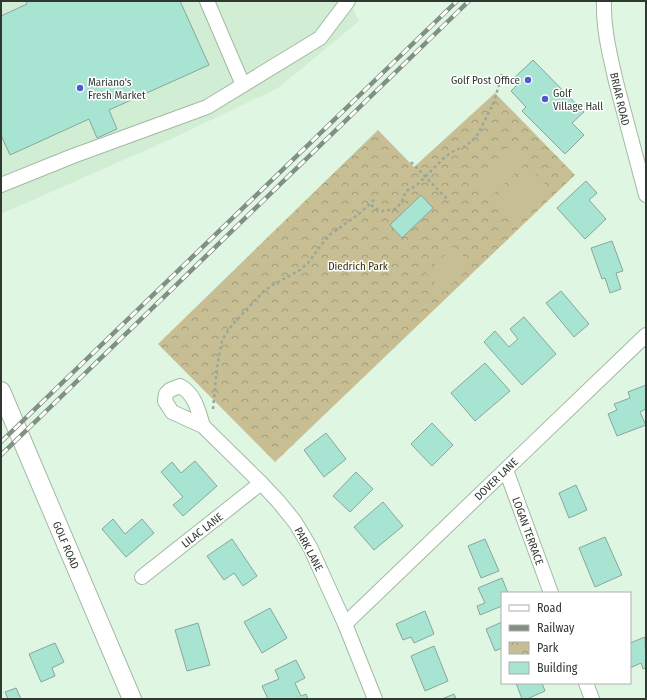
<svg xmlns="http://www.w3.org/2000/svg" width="647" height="700" font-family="'Fira Sans Condensed',sans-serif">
  <defs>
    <pattern id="park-crowns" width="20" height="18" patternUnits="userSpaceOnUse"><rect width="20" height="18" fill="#c7be94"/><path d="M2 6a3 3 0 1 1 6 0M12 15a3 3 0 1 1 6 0" fill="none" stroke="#a29b79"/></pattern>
  </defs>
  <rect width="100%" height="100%" fill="#dff6e2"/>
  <path fill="#d1eed4" d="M1 1H349L359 21 278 88 171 139 1 214Z"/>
  <path fill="url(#park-crowns)" d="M495 93 575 175 275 462 158 344 378 130 414 167Z"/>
  <g fill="#c7be94">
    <path d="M510 146 526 163 489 198 473 181Z"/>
    <path d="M531 169 548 187 510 222 494 204Z"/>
    <path d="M454 246 472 265 444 292 426 273Z"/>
  </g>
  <g fill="#a8e4d2" stroke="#88a69d">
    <path d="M26 1H180L209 65 109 110 117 129 97 138 89 119 10 155 1 135V16L27 4Z"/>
    <path d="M533 60 584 112 572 123 584 135 565 154 522 111 526 107 511 91 518 84 513 79Z"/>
    <path d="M586 181 597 193 589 200 606 219 585 239 557 208Z"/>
    <path d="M421 195 433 208 402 238 390 225Z"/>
    <path d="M612 241 623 271 616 273 621 289 610 293 605 278 602 279 591 248Z"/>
    <path d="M561 291 589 324 574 337 546 303Z"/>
    <path d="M524 317 556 354 522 385 484 342 495 331 509 347 518 339 510 329Z"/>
    <path d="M485 363 510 391 475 421 451 393Z"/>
    <path d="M646 385V409L640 412 646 425 617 436 608 414 617 410 614 404 630 398 628 392Z"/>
    <path d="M432 423 453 445 432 466 411 444Z"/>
    <path d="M326 433 346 459 324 477 304 450Z"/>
    <path d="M195 461 217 486 183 516 173 505 183 497 161 472 172 462 181 473Z"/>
    <path d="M356 472 373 489 350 512 333 496Z"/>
    <path d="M576 485 587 510 569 518 559 493Z"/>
    <path d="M383 502 403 526 374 550 354 527Z"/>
    <path d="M113 519 125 534 142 519 154 533 126 557 102 529Z"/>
    <path d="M605 537 622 575 595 587 579 548Z"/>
    <path d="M232 539 257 576 243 586 234 573 224 580 207 556Z"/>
    <path d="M485 539 499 571 481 578 468 546Z"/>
    <path d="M502 578 508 593H502V606L480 615 477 606 485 603 478 588Z"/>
    <path d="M270 608 287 638 262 653 244 622Z"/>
    <path d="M425 611 434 634 414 643 411 637 403 640 396 624Z"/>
    <path d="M502 622V648L495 651 486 629Z"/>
    <path d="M198 623 210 665 187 671 175 630Z"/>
    <path d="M645 637 646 668 643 669 641 663 630 668V643Z"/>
    <path d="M55 643 64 662 52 668 55 676 41 682 29 654Z"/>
    <path d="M434 646 448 681 425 691 411 656Z"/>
    <path d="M296 660 305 678 295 683 301 696 306 694 308 699H268L262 686 279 679 275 670Z"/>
    <path d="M516 683H542L545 691 527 699H522Z"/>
    <path d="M16 688 21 699H8L5 692Z"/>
    <path d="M454 694 456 699H442Z"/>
  </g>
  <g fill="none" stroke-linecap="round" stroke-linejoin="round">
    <g stroke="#a3b9a6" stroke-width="16">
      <g id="minor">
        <path d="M207 1 243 85"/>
        <path d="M604 1C603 29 610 55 616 82 626 120 636 157 646 195"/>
        <path d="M1 185 73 156 207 107 320 38 348 1"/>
        <path d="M203 426C198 410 195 394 180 386L170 390 166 394 165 401 172 412 203 426 261 483 278 501 295 522 310 547 345 624 375 699"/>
        <path d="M506 470 551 593"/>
        <path d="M142 577 261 483"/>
        <path d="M345 624 646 335"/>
        <path d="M586 683 592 699"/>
      </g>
    </g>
    <g stroke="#a3b9a6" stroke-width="20">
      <path id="major" d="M1 391 132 699"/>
    </g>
    <g stroke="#98a99a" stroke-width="2.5" stroke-dasharray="3 3" stroke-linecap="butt">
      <path d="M411 162 449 201"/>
      <path d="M371 205 378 210 382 211 395 209 401 203 406 191 416 186 445 157 455 150 464 147 473 140 478 134 494 102 502 74"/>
      <path d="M213 409 217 368 222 340 232 325 263 292 271 286 300 270 308 263 328 236 359 214 376 198"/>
    </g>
    <use href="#minor" stroke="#fff" stroke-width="14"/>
    <use href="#major" stroke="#fff" stroke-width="18"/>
    <g stroke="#819083" stroke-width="4.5">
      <g id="rail">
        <path d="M1 442 457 1"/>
        <path d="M1 455 469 1"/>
      </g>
    </g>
    <use href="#rail" stroke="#fff" stroke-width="3" stroke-dasharray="9" stroke-linecap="butt"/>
  </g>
  <g fill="#5259cf" stroke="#fff" stroke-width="1.5">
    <circle cx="528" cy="80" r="4"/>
    <circle cx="80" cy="88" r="4"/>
    <circle cx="545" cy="99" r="4"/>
  </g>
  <g text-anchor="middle" stroke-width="3" stroke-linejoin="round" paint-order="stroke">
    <g font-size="11" fill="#2f3831" stroke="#fff" text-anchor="start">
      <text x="520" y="84" text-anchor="end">Golf Post Office</text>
      <text x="88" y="86">Mariano's<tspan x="88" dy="13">Fresh Market</tspan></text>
      <text x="553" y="97">Golf<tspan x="553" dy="13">Village Hall</tspan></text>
    </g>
    <g font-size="11" fill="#2f3831" stroke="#fff">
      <text transform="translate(620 99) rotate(77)" y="4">BRIAR ROAD</text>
      <text transform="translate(496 479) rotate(-44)" y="4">DOVER LANE</text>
      <text transform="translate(202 530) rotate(-38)" y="4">LILAC LANE</text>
      <text transform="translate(528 531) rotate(70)" y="4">LOGAN TERRACE</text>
      <text transform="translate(66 545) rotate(67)" y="4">GOLF ROAD</text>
      <text transform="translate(309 549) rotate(62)" y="4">PARK LANE</text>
    </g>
    <g font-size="11" fill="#372f06" stroke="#fff">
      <text x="358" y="270">Diedrich Park</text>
    </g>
  </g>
  <rect width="647" height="700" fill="none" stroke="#2f3831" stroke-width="4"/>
  <rect x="501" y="592" width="130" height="92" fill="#ffffff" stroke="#acafad"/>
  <rect x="509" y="605" width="20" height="6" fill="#ffffff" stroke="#acafad"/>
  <text x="537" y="612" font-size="12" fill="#2f3831">Road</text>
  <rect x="509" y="625" width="20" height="6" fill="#819083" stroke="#acafad"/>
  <text x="537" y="632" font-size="12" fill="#2f3831">Railway</text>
  <rect x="509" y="642" width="20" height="12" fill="url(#park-crowns)" stroke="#acafad"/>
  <text x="537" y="652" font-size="12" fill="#2f3831">Park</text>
  <rect x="509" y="662" width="20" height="12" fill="#a8e4d2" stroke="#acafad"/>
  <text x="537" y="672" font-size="12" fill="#2f3831">Building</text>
</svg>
